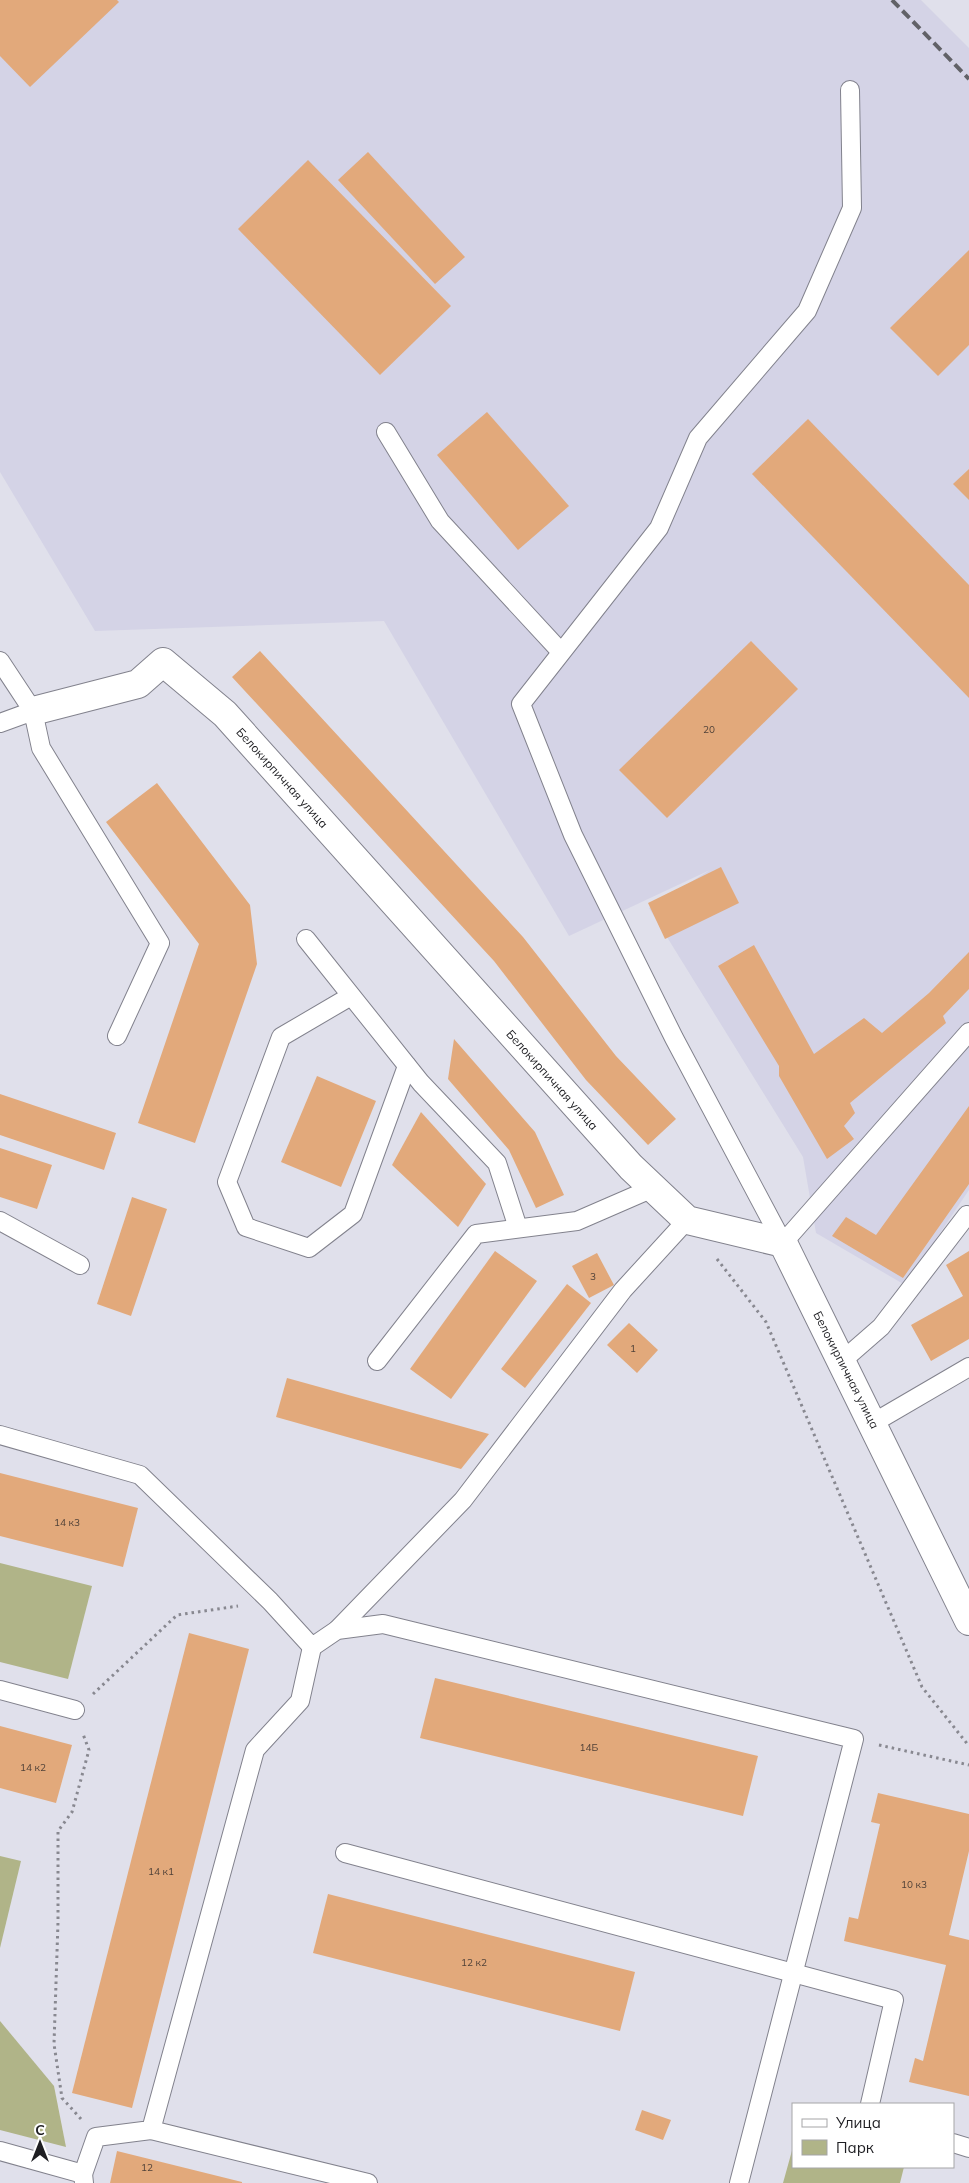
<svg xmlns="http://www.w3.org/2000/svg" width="969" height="2183" font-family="Mulish,sans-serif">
  <rect width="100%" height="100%" fill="#e0e0eb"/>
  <path fill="#d4d3e6" d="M0 0H921L969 48V1190L905 1285 816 1233 803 1157 649 908 710 870 569 936 384 621 95 631 0 472Z"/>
  <g fill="#b0b488">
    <path d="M0 1563 92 1586 68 1679 0 1662Z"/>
    <path d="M0 1856 21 1861 0 1948Z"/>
    <path d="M0 2021 54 2086 66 2147 0 2130Z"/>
    <path d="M793 2147V2167H904L900 2183H783Z"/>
  </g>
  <g fill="#e2a97b">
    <path d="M0 0H117L119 2 30 87 0 56Z"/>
    <path d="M368 152 465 257 435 284 338 180Z"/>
    <path d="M308 160 451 306 380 375 238 229Z"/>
    <path d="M969 250V345L938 376 890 328Z"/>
    <path d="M487 412 569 506 518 550 437 455Z"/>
    <path d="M808 419 969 585V698L752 474Z"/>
    <path d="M969 469V500L953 484Z"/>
    <path d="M751 641 798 689 667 818 619 770Z"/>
    <path d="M260 651 523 937 616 1056 676 1119 648 1145 586 1080 494 961 232 677Z"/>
    <path d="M157 783 250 905 257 964 195 1143 138 1123 199 944 106 822Z"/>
    <path d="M721 867 739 903 665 939 648 903Z"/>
    <path d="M754 945 814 1054 864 1018 882 1033 929 993 969 952V989L943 1016 946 1023 850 1103 855 1113 844 1126 854 1139 827 1159 779 1076V1066L718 966Z"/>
    <path d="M454 1039 535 1132 564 1195 536 1208 509 1150 448 1079Z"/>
    <path d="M317 1076 376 1101 341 1187 281 1162Z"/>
    <path d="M0 1094 116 1133 104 1170 0 1135Z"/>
    <path d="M969 1106V1184L903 1278 832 1236 846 1217 876 1235Z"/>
    <path d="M421 1112 486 1184 458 1227 392 1165Z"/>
    <path d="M0 1148 52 1165 37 1209 0 1197Z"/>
    <path d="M132 1197 167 1209 131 1316 97 1304Z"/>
    <path d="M495 1251 537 1281 451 1399 410 1369Z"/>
    <path d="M969 1251V1339L931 1361 911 1325 963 1296 946 1265Z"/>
    <path d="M597 1253 614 1285 589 1298 572 1266Z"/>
    <path d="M567 1284 591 1303 525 1388 501 1369Z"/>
    <path d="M629 1323 658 1350 637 1373 607 1345Z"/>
    <path d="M287 1378 489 1434 461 1469 276 1417Z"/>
    <path d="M0 1473 138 1508 123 1567 0 1536Z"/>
    <path d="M189 1633 249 1649 132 2108 72 2093Z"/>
    <path d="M435 1678 758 1756 743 1816 420 1738Z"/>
    <path d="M0 1726 72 1745 56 1803 0 1788Z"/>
    <path d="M878 1793 969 1814V1851L949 1935 969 1940V2096L909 2082 915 2058 923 2061 946 1965 844 1941 849 1917 858 1919 880 1824 871 1822Z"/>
    <path d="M328 1894 635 1972 620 2031 313 1953Z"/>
    <path d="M642 2110 671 2120 663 2140 635 2130Z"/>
    <path d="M117 2151 242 2182V2183H110Z"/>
  </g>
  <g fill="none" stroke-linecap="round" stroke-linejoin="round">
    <g stroke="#82828d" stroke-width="20">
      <g id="lane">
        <path d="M850 90 852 208 807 311 698 438 659 528 521 704 573 835 674 1038 783 1243 969 1032"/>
        <path d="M386 432 440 521 561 652"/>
        <path d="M0 661 33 711 41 748 160 943 117 1036"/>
        <path d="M0 723 33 711"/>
        <path d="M306 939 421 1083 497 1163 518 1228"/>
        <path d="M351 996 281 1037 227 1182 246 1227 309 1248 353 1214 407 1066"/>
        <path d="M0 1221 80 1265"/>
        <path d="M377 1361 476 1234 577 1221 653 1188"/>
        <path d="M842 1361 881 1327 967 1215"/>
        <path d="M873 1423 969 1367"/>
        <path d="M0 1435 140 1475 270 1601 312 1647 337 1630 383 1624 854 1739 739 2183"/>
        <path d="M337 1630 463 1500 623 1290 687 1220"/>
        <path d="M0 1690 75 1710"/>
        <path d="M345 1853 894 2000 870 2104"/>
        <path d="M151 2130 368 2183"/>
        <path d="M953 2143 969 2148"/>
        <path d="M0 2151 83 2174 84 2183"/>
        <path d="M83 2174 96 2137 151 2130 255 1750 300 1701 312 1647"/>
      </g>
    </g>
    <g stroke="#82828d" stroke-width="30">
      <path id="street" d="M33 711 138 684 163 662 225 714 631 1167 687 1220 783 1243 969 1621"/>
    </g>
    <g stroke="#888890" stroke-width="3" stroke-dasharray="2.5 4" stroke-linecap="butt">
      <path d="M717 1259 766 1322 922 1687 969 1746"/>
      <path d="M93 1694 177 1615 238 1606"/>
      <path d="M879 1745 969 1765"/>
      <path d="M81 2119 62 2098 54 2044 58 1922V1831L72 1812 89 1750 83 1734"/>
    </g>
    <use href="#lane" stroke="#fff" stroke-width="18"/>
    <use href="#street" stroke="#fff" stroke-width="28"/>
    <path stroke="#616167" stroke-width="4" stroke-dasharray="10 5" stroke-linecap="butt" d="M892 0 969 79"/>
  </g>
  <g text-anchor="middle" stroke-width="4" stroke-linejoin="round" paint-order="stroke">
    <g font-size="10" fill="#4f4138">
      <text x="709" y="733">20</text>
      <text x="593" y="1280">3</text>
      <text x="633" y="1352">1</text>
      <text x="67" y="1526">14 к3</text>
      <text x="589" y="1751">14Б</text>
      <text x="33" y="1771">14 к2</text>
      <text x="161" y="1875">14 к1</text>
      <text x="914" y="1888">10 к3</text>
      <text x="474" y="1966">12 к2</text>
      <text x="147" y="2171">12</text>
    </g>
    <g font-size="12" fill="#1e1e22" stroke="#fff">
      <text transform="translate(282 778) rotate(48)" y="4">Белокирпичная улица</text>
      <text transform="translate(552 1080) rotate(48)" y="4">Белокирпичная улица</text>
      <text transform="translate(846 1370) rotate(63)" y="4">Белокирпичная улица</text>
    </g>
  </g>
  <rect x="792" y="2103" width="162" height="65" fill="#ffffff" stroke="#a5a5a7"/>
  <rect x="802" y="2119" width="25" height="8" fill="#ffffff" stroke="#a5a5a7"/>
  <text x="836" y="2128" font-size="15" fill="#1e1e22">Улица</text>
  <rect x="802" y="2140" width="25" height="15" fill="#b0b488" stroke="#a5a5a7"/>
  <text x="836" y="2153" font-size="15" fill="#1e1e22">Парк</text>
  <g transform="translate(40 2143)" stroke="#ffffff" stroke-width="4" paint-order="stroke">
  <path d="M0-4L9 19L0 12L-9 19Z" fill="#1e1e22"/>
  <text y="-8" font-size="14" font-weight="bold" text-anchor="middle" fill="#1e1e22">С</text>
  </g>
</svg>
